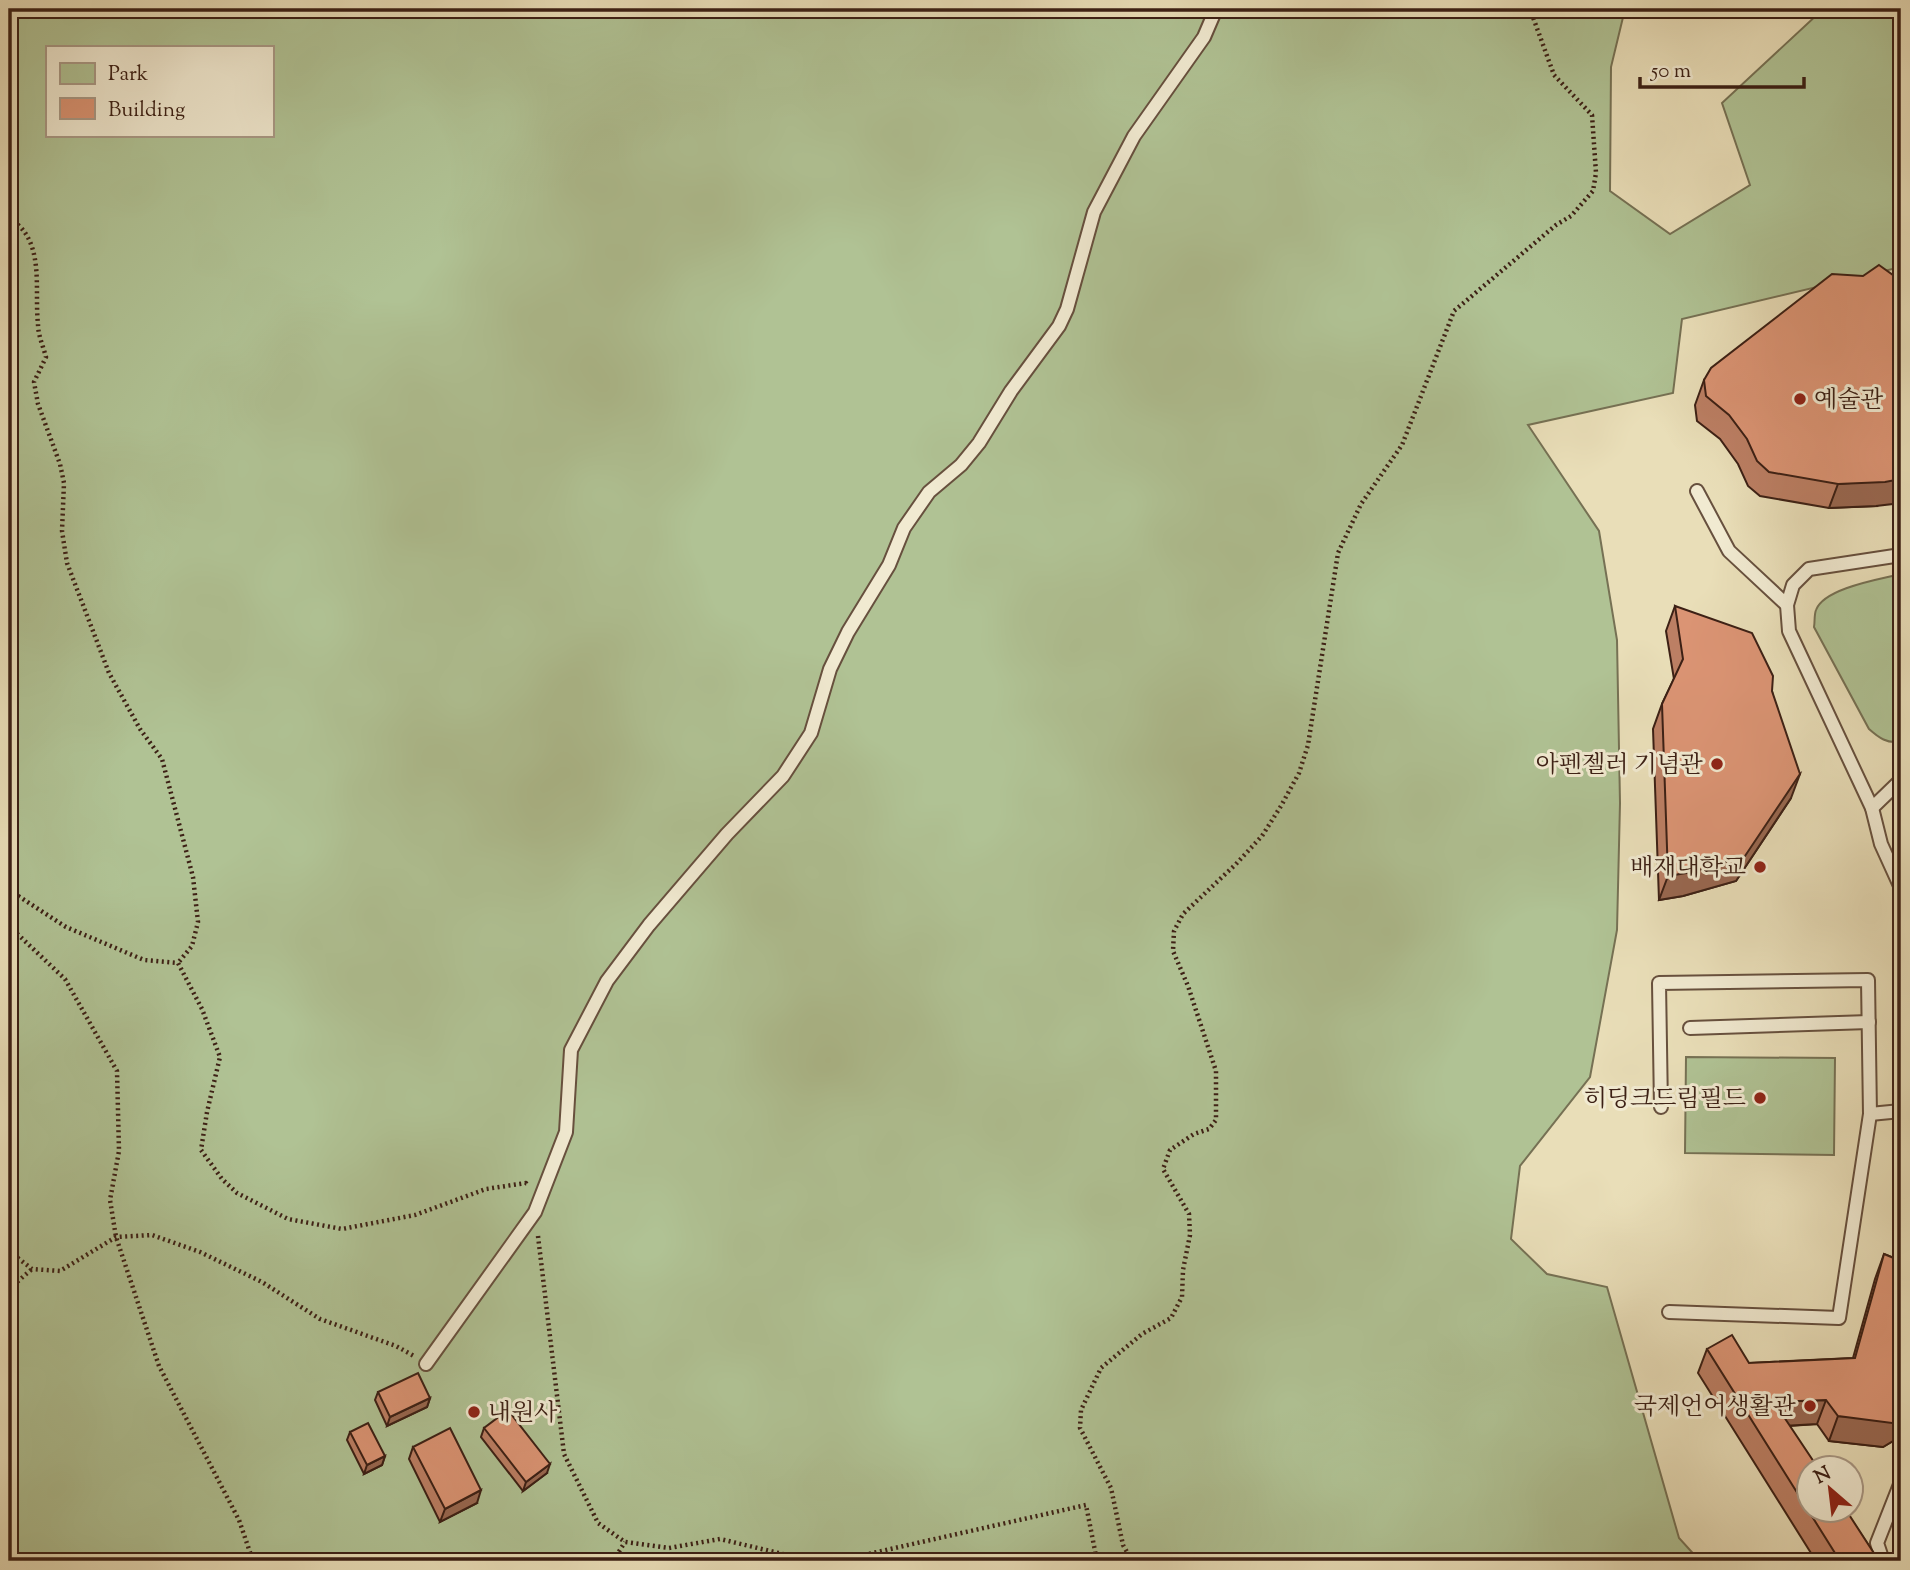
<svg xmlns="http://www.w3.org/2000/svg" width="1910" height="1570" font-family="'Sorts Mill Goudy','Noto Serif KR',serif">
  <rect width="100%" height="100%" fill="#e9deb8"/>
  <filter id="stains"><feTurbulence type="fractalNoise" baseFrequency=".00286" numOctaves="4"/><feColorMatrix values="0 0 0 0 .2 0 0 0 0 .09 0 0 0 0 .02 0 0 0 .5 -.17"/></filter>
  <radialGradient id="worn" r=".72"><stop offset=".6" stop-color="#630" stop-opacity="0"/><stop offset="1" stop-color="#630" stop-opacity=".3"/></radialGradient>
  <g fill="#b0c294" stroke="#767154" stroke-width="2" fill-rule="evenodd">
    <path d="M9 9H1625L1611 67 1610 191 1670 234 1750 185 1722 103 1820 12V9H1901V267L1682 319 1673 393 1528 425 1599 531 1617 640 1620 803 1617 930 1590 1077 1520 1166 1511 1239 1547 1274 1607 1287 1679 1538 1700 1561H9ZM47 47H271V135H47Z"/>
    <path d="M1901 574V741C1888 745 1878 737 1869 729L1814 627C1815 622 1814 615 1816 610 1824 588 1881 579 1901 574Z"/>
    <path d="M1686 1057 1835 1058 1834 1155 1685 1153Z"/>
  </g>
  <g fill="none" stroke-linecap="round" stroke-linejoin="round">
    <g stroke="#67503e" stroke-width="16">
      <g id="lane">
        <path d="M1697 491 1729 551 1787 605"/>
        <path d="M1901 555 1809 569 1793 585 1787 605 1789 631 1872 808 1881 844 1901 888"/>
        <path d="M1872 808 1901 780"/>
        <path d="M1690 1028 1869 1022"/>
        <path d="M1661 1107 1659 983 1868 980 1870 1114 1839 1318 1669 1312"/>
        <path d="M1870 1114 1901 1111"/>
        <path d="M426 1364 535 1212 566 1132 571 1050 607 981 649 925 727 834 783 776 811 733 830 669 848 632 889 565 904 528 929 492 961 465 979 443 1011 391 1059 326 1067 309 1094 212 1134 136 1204 37 1216 9"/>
        <path d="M1883 1561 1877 1543 1901 1482"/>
      </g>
    </g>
    <g stroke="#3c2015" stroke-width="4.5" stroke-dasharray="2 3.5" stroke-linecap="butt">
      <path d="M9 218C46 240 34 288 38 324 38 335 43 346 46 357L34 382 38 404 60 464 64 483 62 531 67 563 109 673 140 729 162 759 193 877 198 922 192 946 178 963"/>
      <path d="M9 890 66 927 144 960 178 963 202 1009 220 1057 207 1112 201 1150 222 1179 237 1193 288 1219 342 1229 415 1215 486 1189 526 1183 527 1186"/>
      <path d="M9 926 65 979 117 1071 119 1151 110 1200 116 1237 159 1366 239 1520 253 1561"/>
      <path d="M538 1236 564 1454 598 1523 625 1542 669 1548 720 1539 812 1561"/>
      <path d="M9 1251 32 1269 60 1271 116 1237 152 1235 200 1252 262 1282 320 1319 396 1346 414 1356"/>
      <path d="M9 1289 32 1269"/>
      <path d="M613 1561 625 1542"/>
      <path d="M837 1561 1086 1505 1097 1561"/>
      <path d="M1132 1561 1123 1545 1111 1488 1080 1428 1081 1410 1101 1368 1142 1334 1171 1318 1182 1297 1183 1270 1190 1235 1189 1214 1163 1169 1170 1150 1194 1134 1209 1129 1216 1120V1071L1188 986 1173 951 1174 931 1183 914 1236 864 1262 836 1281 806 1299 773 1308 745 1338 553 1361 504 1402 445 1454 311 1556 225 1571 216 1593 191 1596 173 1592 115 1554 75 1530 9"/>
    </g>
    <use href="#lane" stroke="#f1ead1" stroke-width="12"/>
  </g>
  <g fill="#bc7f64" stroke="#3c2015" stroke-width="2">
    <path d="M1704 380 1876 506 1829 508 1760 496 1748 486 1738 464 1720 439 1697 421 1695 405Z"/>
    <path d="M1675 606 1772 691 1791 798 1736 881 1683 896 1659 900 1653 729 1662 704 1674 679 1666 631Z"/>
    <path d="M1884 1254 1901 1261V1431L1893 1441 1883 1447 1829 1441 1817 1424 1789 1426 1879 1561H1816L1698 1373 1707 1349 1749 1363 1853 1358 1875 1279Z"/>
    <path d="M378 1392 430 1398 427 1407 387 1426 375 1400Z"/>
    <path d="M484 1428 547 1473 523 1491 481 1437Z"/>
    <path d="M350 1432 385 1456 382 1465 364 1474 347 1440Z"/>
    <path d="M413 1447 477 1503 440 1522 409 1459Z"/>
  </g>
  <g fill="#996851" stroke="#3c2015" stroke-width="2">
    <path d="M1901 479V503L1876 506 1829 508 1838 484Z"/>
    <path d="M1800 774 1791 798 1736 881 1683 896 1659 900 1668 876Z"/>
    <path d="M430 1398 427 1407 387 1426 390 1417Z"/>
    <path d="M1826 1400 1817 1424 1765 1427 1774 1402Z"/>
    <path d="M1838 1416 1901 1417V1431L1893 1441 1883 1447 1829 1441Z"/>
    <path d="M385 1456 382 1465 364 1474 367 1465Z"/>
    <path d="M550 1464 547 1473 523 1491 526 1482Z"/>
    <path d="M481 1490 477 1503 440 1522 445 1509Z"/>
  </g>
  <g fill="#db9474" stroke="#3c2015" stroke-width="2">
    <path d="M1879 265 1893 275 1901 271V479L1885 482 1838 484 1769 472 1757 461 1747 439 1729 415 1706 396 1704 380 1711 368 1832 274 1863 276Z"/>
    <path d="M1675 606 1752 633 1773 676 1772 691 1800 774 1745 856 1692 872 1668 876 1662 704 1683 659Z"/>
    <path d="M1884 1254 1901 1261V1417L1892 1423 1838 1416 1826 1400 1774 1402 1818 1468H1809V1510H1846L1879 1561H1840L1707 1349 1732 1335 1749 1363 1855 1358Z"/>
    <path d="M418 1373 430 1398 390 1417 378 1392Z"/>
    <path d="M508 1410 550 1464 526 1482 484 1428Z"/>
    <path d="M368 1423 385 1456 367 1465 350 1432Z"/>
    <path d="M450 1428 481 1490 445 1509 413 1447Z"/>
  </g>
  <g fill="#8f2418" stroke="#f1ead1" stroke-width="2.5">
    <circle cx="1800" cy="399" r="7"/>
    <circle cx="1717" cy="764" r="7"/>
    <circle cx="1760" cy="867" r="7"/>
    <circle cx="1760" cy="1098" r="7"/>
    <circle cx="1810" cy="1406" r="7"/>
    <circle cx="474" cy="1412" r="7"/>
  </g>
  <g text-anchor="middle" stroke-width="6" stroke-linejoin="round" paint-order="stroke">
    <g font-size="24" fill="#3c2015" stroke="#f1ead1" text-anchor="end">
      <text x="1814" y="407" text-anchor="start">예술관</text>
      <text x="1703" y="772">아펜젤러 기념관</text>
      <text x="1746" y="875">배재대학교</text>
      <text x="1746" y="1106">히딩크드림필드</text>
      <text x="1796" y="1414">국제언어생활관</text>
      <text x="488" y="1420" text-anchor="start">내원사</text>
    </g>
  </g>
  <rect width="1910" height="1570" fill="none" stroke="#e9deb8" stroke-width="35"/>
  <rect x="10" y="10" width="1889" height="1549" fill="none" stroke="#3c2015" stroke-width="3.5"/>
  <rect x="18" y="18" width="1875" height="1535" fill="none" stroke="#3c2015" stroke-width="2"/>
  <rect x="46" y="46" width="228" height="91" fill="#f1ead1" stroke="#a99986" stroke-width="2"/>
  <rect x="60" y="63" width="35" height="21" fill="#b0c294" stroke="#a99986" stroke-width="2"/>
  <text x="108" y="80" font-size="21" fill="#3c2015">Park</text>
  <rect x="60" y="98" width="35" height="21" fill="#db9474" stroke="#a99986" stroke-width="2"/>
  <text x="108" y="116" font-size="21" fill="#3c2015">Building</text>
  <g transform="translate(1830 1489) rotate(332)"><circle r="33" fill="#f1ead1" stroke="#a99986" stroke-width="2"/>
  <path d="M0-5L12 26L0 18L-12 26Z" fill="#8f2418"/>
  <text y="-10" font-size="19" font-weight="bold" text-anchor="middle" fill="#3c2015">N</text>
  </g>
  <path d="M1640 77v10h164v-10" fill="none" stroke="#3c2015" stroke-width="3.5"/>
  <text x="1651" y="77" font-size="21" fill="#3c2015" stroke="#f1ead1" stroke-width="5" paint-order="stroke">50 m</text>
  <rect width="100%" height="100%" filter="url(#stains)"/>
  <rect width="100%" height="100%" fill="url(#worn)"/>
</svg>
